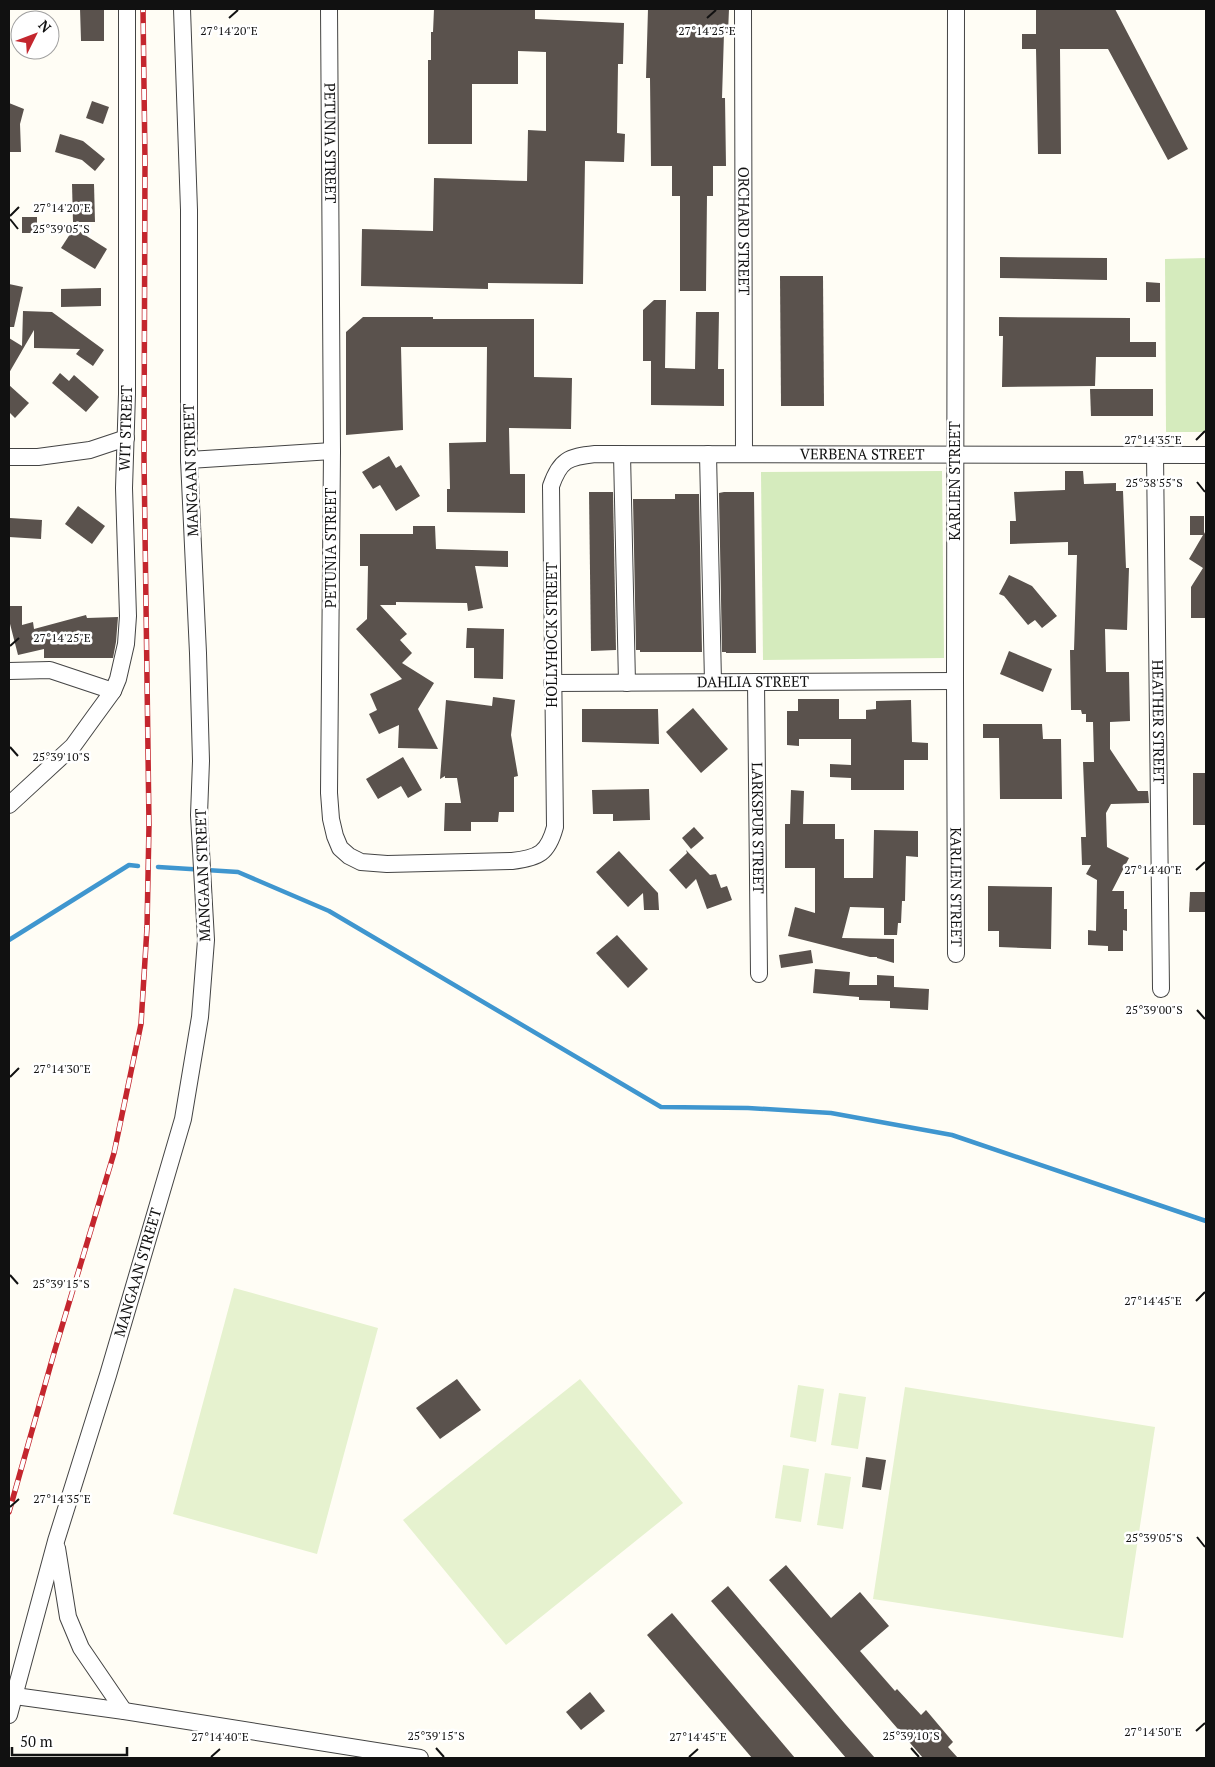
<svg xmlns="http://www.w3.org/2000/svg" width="1215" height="1767" font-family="'PT Serif',serif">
  <rect width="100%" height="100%" fill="#fffdf5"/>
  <g fill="#d5ebbd">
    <path d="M1206 258V432H1166L1165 259Z"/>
    <path d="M942 471 944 658 763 660 761 472Z"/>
  </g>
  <g fill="#e6f2cf">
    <path d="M234 1288 378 1328 317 1554 173 1514Z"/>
    <path d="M580 1379 683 1503 506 1645 403 1520Z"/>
    <path d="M798 1385 824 1389 816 1442 790 1437Z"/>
    <path d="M905 1387 1155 1427 1123 1638 873 1599Z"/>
    <path d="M839 1393 866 1397 858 1449 831 1445Z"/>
    <path d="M783 1465 809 1469 801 1522 775 1518Z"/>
    <path d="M825 1473 851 1477 843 1529 817 1525Z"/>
  </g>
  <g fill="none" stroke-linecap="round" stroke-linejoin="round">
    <g stroke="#3f96cf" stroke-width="4.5">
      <path d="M158 867 238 872 329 911 661 1107 748 1108 831 1113 952 1135 1206 1221"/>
      <path d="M9 940 129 865 138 866"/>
    </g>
  </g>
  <g fill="#5a524d">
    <path d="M80 9H104V41H81Z"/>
    <path d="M434 9H535V19L624 23 623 64H618L617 133 625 134 624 162 585 161 583 284 488 283V289L361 286 362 229 433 231 434 178 527 181 528 130 546 131V52L518 51V84H472V144H428V60H431V32H433Z"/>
    <path d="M648 9H729L728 33H724L722 98H725L726 166H713V196H707L706 291H680V196H672V166H651L650 78H646Z"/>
    <path d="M1036 9H1115L1188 149 1168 160 1108 49H1060L1061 154H1038L1036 49H1022V34H1036Z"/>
    <path d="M92 101 109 107 103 124 86 118Z"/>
    <path d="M9 103 24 109 20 124 21 152H9Z"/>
    <path d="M60 134 83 141 105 159 95 171 82 160 55 152Z"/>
    <path d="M72 184H94L95 222H73Z"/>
    <rect x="22" y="217" width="15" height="16"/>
    <path d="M74 228 107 249 95 269 61 248Z"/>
    <path d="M1000 257 1107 258V280L1000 278Z"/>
    <path d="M780 276H823L824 406H781Z"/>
    <path d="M1146 282 1160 283V302H1146Z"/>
    <path d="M9 284 23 287 14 327H9Z"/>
    <path d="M101 288V306L61 307V289Z"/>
    <path d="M654 300H666L665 368 695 369 696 312H719L718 369H724V406L651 405V361H643V310Z"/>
    <path d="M23 311 52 312 104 350 93 366 76 354 80 349 34 348V330L9 373V338L22 346Z"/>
    <path d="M363 317H433V319H534V377L572 378 571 429 509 428 510 474H525V513L447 512V489H450L449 443 486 442 487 347H401L403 430 346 435V332Z"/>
    <path d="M999 317 1130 318V342H1156V357H1096L1095 386 1002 387 1003 336H999Z"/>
    <path d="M60 373 69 381 74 375 99 397 86 412 52 383Z"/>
    <path d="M9 385 29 403 15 418 9 412Z"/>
    <path d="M1090 389H1153V416H1091Z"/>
    <path d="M389 456 396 468 401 465 420 496 396 511 380 485 373 489 362 472Z"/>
    <path d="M1065 471H1083L1084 484 1116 483V491H1123L1126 568H1129L1127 630 1105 629 1106 672H1129L1130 721 1110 722V749L1138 791H1148L1149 803 1111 804 1106 813 1107 847 1129 858 1112 891H1124V909H1127V931L1123 930V951H1108V946L1088 945V930L1096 931 1097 880 1086 874 1091 865H1082L1081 837H1086L1083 762H1094L1093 722H1086V714H1082L1081 710H1071L1070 650H1074L1077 555H1068V542L1010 544V521H1016L1014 492 1065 490Z"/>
    <path d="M589 492H613L616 650 591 651Z"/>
    <path d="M724 492H754L756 653H726V652H722L719 493Z"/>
    <path d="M675 494H699L702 652H640V650H636L633 499H675Z"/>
    <path d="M78 506 105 526 92 544 65 524Z"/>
    <path d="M1190 516H1204V534L1206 530V618H1191V587L1203 568 1189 559 1203 535H1190Z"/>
    <path d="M10 518 42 520 41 539 9 537Z"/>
    <path d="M413 526H435L436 549 508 551V567L475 566 483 608 468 611 467 603 396 602V605H380L407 634 400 640 412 653 402 663 434 683 418 709 438 749 398 748 399 725 379 734 369 714 377 710 370 694 402 679 356 629 367 619 368 566H360V534H413Z"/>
    <path d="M1009 575 1032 586 1057 616 1042 628 1035 620 1028 625 1004 596 999 594Z"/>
    <path d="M9 606H22V625L33 622 34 629 86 615 87 618 118 617 116 642 113 658H44V649L18 655 9 620Z"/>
    <path d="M467 628 504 629 503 679 474 678V648H466Z"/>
    <path d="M1009 651 1052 669 1043 692 1000 674Z"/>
    <path d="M493 697 515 700 511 735 518 776 514 777V812H499L498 822H471V831H444L445 803H461L457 778H445V776L440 779 446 700 492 706Z"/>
    <path d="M798 699H839V719H866V710L876 709V701L911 700 912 742 928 743V760H904V790H851V778L830 777V764L851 765V739H799V746L787 745V711H798Z"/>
    <path d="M693 708 728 749 701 773 666 732Z"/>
    <path d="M582 709H658L659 744 582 742Z"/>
    <path d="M983 724H1042L1043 739H1061L1062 799H1000L999 738H983Z"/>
    <path d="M403 757 422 790 408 798 401 786 378 799 366 779Z"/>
    <rect x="1193" y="773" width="13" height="52"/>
    <path d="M649 789 650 820 613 821V814H593L592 790Z"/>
    <path d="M791 790 804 791 803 824H835V839H844V878H873L874 830 918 831V857L906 856 905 901H902L901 923H898L897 935H884V908L850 907 842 938 894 939V963L877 958V957H870L788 936 795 907 815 913V868H785V824H790Z"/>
    <path d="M694 827 704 838 691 849 682 838Z"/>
    <path d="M686 850 710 875 716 874 721 888 727 886 732 900 707 909 696 879 686 889 669 870 687 853Z"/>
    <path d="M619 851 658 893 659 910H644L643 893 628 907 596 872Z"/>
    <path d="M988 886 1052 887 1051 949 999 947V931H988Z"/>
    <path d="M1190 892H1206V912H1189Z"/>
    <path d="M617 935 648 969 628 988 596 953Z"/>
    <path d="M811 950 813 963 781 968 779 955Z"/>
    <path d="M815 969 850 972 849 985H877V975L894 976V987L929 989 928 1010 890 1008V1001L859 1000V997L813 993Z"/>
    <path d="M457 1379 481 1410 440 1439 416 1408Z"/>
    <path d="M866 1457 886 1460 881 1490 862 1487Z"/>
    <path d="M786 1565 831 1618 860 1592 889 1626 860 1651 895 1691 897 1689 921 1715 926 1710 953 1742 948 1747 958 1758H923L769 1580Z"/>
    <path d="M728 1586 845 1724 875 1758H846L823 1731 711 1601Z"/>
    <path d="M672 1613 795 1758H752L647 1635Z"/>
    <path d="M590 1692 605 1711 581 1730 566 1712Z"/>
  </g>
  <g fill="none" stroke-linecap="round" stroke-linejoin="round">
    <g stroke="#444" stroke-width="18">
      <g id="minor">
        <path id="s1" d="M329 9 332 451 329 793 331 819 335 836 340 848 349 856 361 862 387 864 512 861C539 858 548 853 555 827L551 486C560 460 568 457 595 454L1206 455"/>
        <path id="s2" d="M743 9 744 453"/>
        <path id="s3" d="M956 9 955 681 956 954"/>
        <path d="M622 454 627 683"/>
        <path d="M708 454 713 682"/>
        <path id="s4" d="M1155 454 1161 989"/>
        <path d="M9 457H38L90 450 126 438"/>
        <path d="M189 460 332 451"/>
        <path d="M9 671 50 670 113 691"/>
        <path id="s5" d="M756 682 759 974"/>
        <path id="s6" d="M552 683 955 681"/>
        <path id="s7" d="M9 805 73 746 94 717 113 691 118 679 126 644 128 616 124 488 127 394V9"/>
        <path d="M57 1548 68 1617 81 1648 124 1711"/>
        <path d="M15 1696 124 1711 420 1758"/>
        <path id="s8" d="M9 1715 56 1541 108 1375 183 1119 200 1017 206 940 199 815 201 761 198 653 189 460V210L182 9"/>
      </g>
    </g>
    <use href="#minor" stroke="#fff" stroke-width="16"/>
    <g stroke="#c4262e" stroke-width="5.5">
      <path id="rail" d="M9 1512 54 1353 114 1153 141 1024 147 928 149 825 144 458 145 162 143 9"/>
    </g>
    <use href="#rail" stroke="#fff" stroke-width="4" stroke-dasharray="11" stroke-linecap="butt"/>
  </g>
  <path fill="none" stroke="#111" stroke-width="2" d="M229 18 238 10M707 18 716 10M10 216 19 207M10 219 18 229M1196 440 1205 431M1197 482 1205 492M10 646 19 638M10 747 18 756M1196 870 1205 862M1197 1010 1205 1019M10 1077 19 1068M10 1275 18 1284M1196 1301 1205 1292M10 1507 19 1499M1197 1537 1205 1547M1196 1731 1205 1723M436 1748 444 1757M911 1748 919 1757M211 1757 220 1749M689 1757 698 1749"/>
  <g text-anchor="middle" stroke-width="5" stroke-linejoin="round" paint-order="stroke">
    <g font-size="15" fill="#111" stroke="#fff">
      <text dy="5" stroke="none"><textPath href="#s1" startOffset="134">PETUNIA STREET</textPath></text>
      <text dy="5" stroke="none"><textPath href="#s2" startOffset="222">ORCHARD STREET</textPath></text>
      <text dy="5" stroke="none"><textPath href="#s7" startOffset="420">WIT STREET</textPath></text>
      <text dy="5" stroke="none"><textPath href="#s1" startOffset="1745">VERBENA STREET</textPath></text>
      <text transform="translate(191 470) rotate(-92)" y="5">MANGAAN STREET</text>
      <text transform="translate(955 481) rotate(-90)" y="5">KARLIEN STREET</text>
      <text transform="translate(331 548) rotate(-90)" y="5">PETUNIA STREET</text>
      <text transform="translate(552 635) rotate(-90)" y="5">HOLLYHOCK STREET</text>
      <text dy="5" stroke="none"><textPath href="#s6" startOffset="201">DAHLIA STREET</textPath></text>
      <text dy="5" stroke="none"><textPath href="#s4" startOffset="268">HEATHER STREET</textPath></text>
      <text dy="5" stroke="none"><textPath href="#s5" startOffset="146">LARKSPUR STREET</textPath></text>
      <text transform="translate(203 875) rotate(-92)" y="5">MANGAAN STREET</text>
      <text dy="5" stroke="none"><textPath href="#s3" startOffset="878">KARLIEN STREET</textPath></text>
      <text dy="5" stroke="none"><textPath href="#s8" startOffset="461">MANGAAN STREET</textPath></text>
    </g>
  </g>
  <g font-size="12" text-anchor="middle" fill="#111" stroke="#fff" stroke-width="5" stroke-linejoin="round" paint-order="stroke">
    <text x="707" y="35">27°14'25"E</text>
    <text x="229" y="35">27°14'20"E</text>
    <text x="62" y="212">27°14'20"E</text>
    <text x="61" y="233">25°39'05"S</text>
    <text x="1153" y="444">27°14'35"E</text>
    <text x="1154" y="487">25°38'55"S</text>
    <text x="62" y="642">27°14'25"E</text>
    <text x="61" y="761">25°39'10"S</text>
    <text x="1153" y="874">27°14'40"E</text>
    <text x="1154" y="1014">25°39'00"S</text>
    <text x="62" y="1073">27°14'30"E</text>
    <text x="61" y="1288">25°39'15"S</text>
    <text x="1153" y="1305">27°14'45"E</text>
    <text x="62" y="1503">27°14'35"E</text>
    <text x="1154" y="1542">25°39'05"S</text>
    <text x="1153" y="1736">27°14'50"E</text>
    <text x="436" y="1740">25°39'15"S</text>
    <text x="911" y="1740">25°39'10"S</text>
    <text x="220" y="1741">27°14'40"E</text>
    <text x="698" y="1741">27°14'45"E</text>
  </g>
  <rect width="1215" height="1767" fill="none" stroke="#111111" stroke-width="20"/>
  <g transform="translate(35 35) rotate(48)"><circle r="24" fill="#ffffff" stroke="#a0a0a0"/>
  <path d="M0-4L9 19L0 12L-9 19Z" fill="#c4262e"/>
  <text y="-8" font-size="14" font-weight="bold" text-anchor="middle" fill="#111111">N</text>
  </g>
  <path d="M12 1747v8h115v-8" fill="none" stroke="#111111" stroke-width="2.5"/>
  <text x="20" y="1747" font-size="15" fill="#111111" stroke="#ffffff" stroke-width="4" paint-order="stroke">50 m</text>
</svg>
